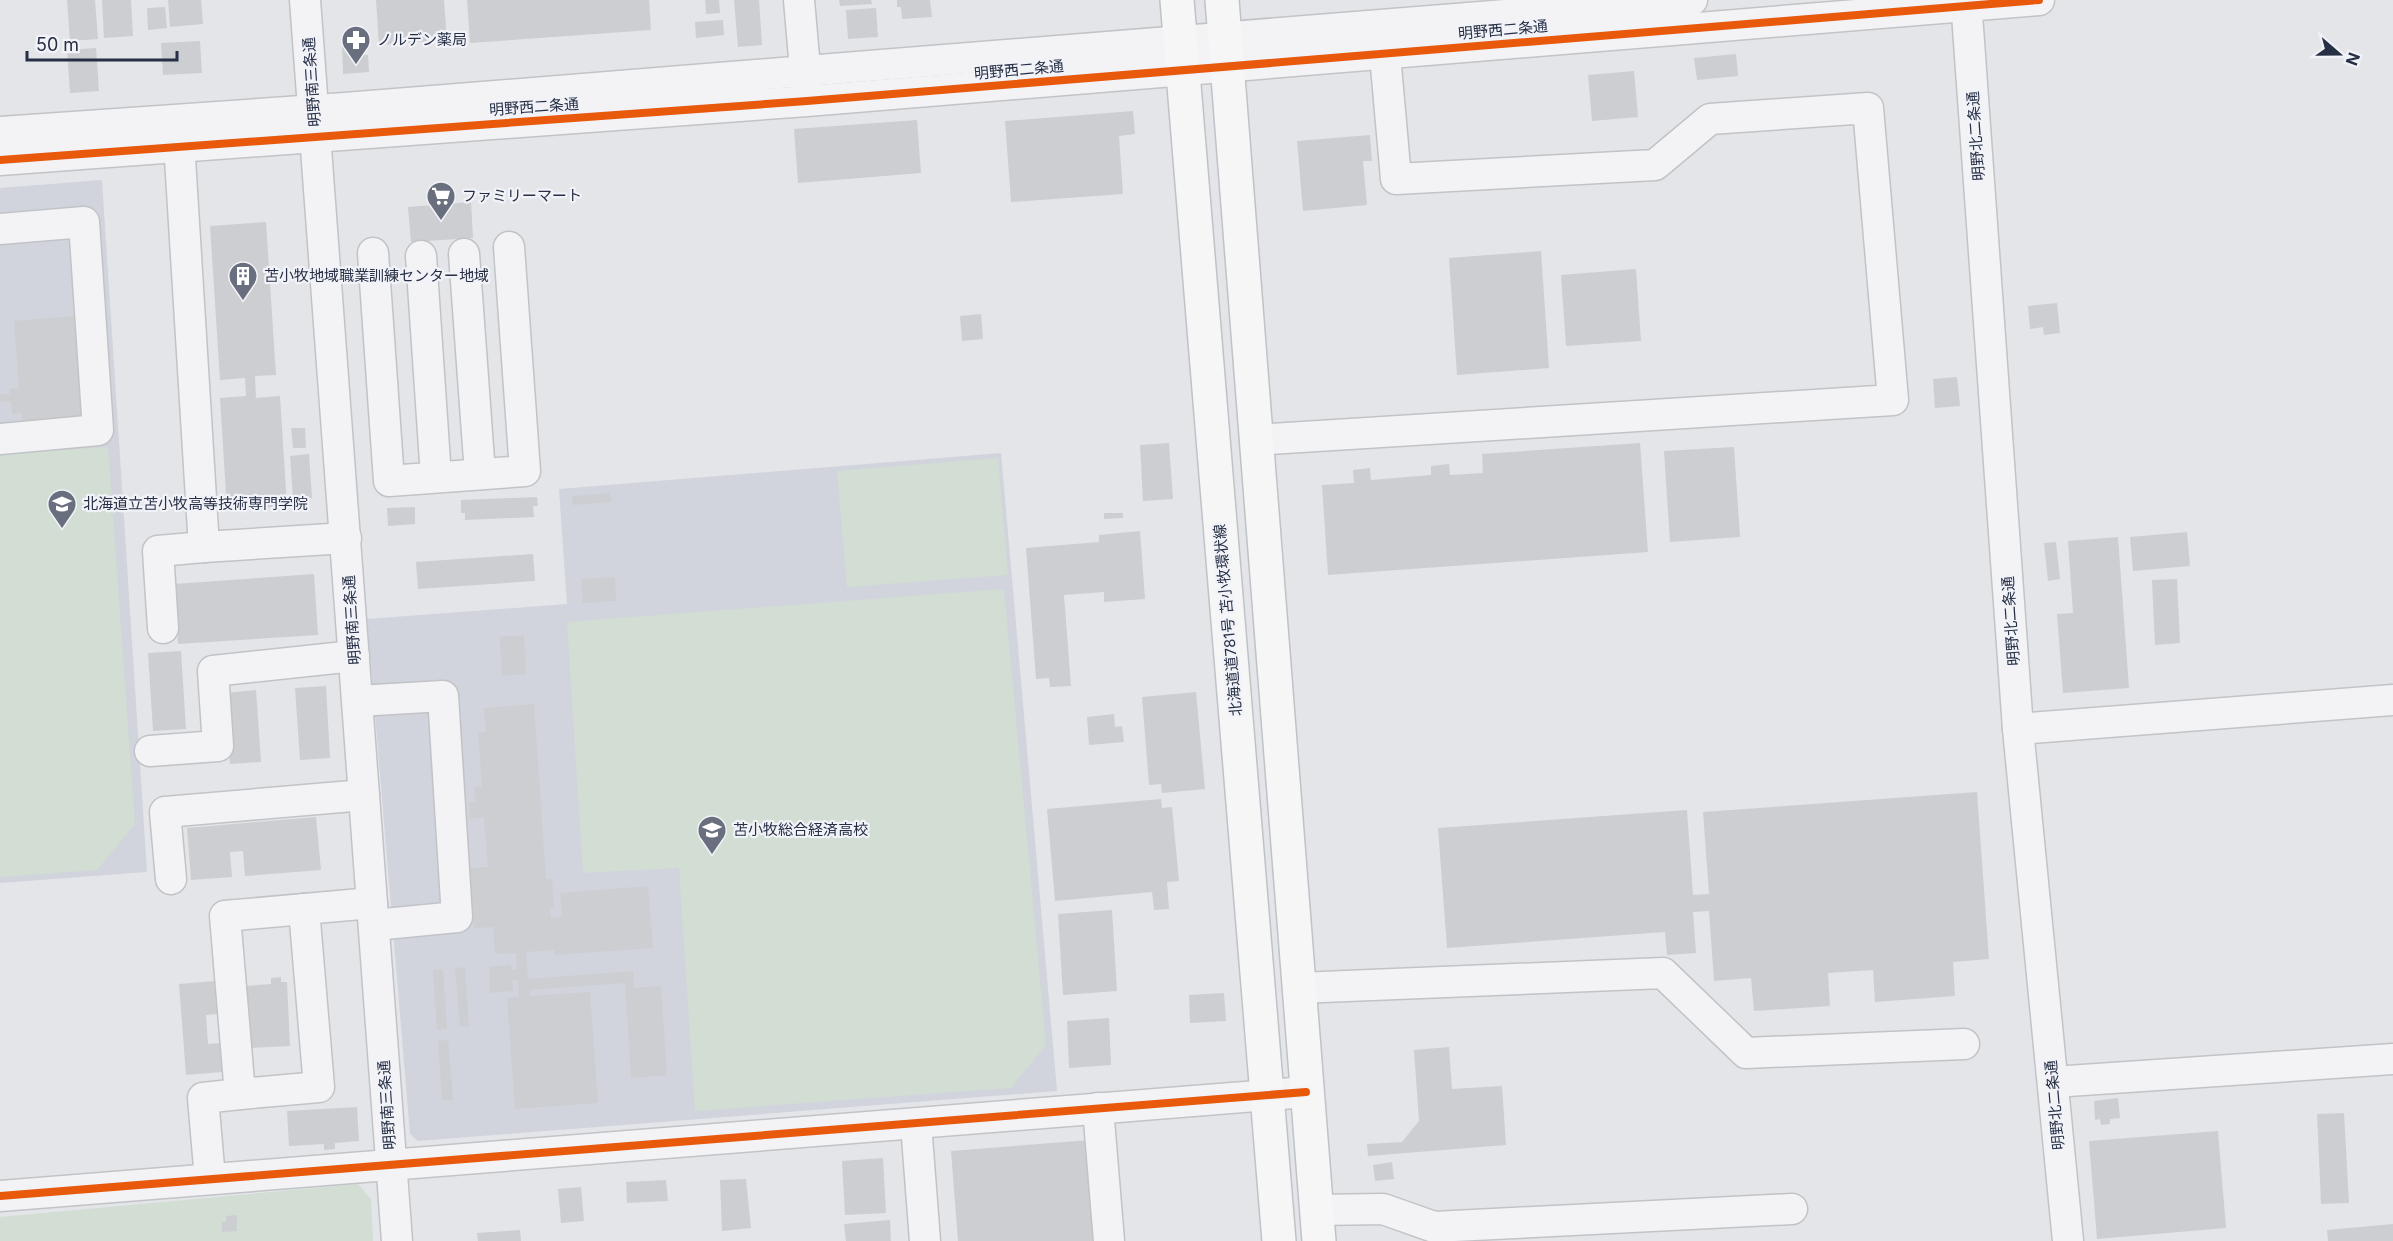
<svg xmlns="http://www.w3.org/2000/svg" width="2393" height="1241" font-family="Inter,'Noto Sans JP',sans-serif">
  <rect width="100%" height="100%" fill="#e3e5e9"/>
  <g fill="#d1d4dc">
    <path d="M102 180 147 872 0 883V188Z"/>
    <path d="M1001 453 1057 1091 418 1141 410 1134 367 619 567 604 559 489Z"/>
  </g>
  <g fill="#d2ddd3">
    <path d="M108 447 135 824 97 870 0 877V454Z"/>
    <path d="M998 458 1008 575 847 587 837 471Z"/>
    <path d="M1004 589 1046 1045 1011 1088 695 1111 679 868 583 873 567 622Z"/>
    <path d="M358 1184 371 1199 373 1241H0V1217Z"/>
  </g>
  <g fill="#cdced2">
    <path d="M67 0H95L98 39 70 41Z"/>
    <path d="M102 0H131L133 36 104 38Z"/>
    <path d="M168 0H201L203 24 170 27Z"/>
    <path d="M376 0H444L447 40 379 45Z"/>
    <path d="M467 0H649L651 30 470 43Z"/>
    <path d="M705 0H719L720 13 706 14Z"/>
    <path d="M734 0H759L762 45 738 47Z"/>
    <path d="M839 0H871L872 4 840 6Z"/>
    <path d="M897 0H930L932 17 902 19 901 7H897Z"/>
    <path d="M165 7 167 28 148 30 147 8Z"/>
    <path d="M876 8 878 37 848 39 846 10Z"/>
    <path d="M723 20 724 35 696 38 695 22Z"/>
    <path d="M200 41 202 73 163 75 161 43Z"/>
    <path d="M362 43 363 55H368L369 72 343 74 342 45Z"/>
    <path d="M96 48 99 91 70 93 67 50Z"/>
    <path d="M1736 54 1738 76 1697 80 1694 58Z"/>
    <path d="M1634 71 1638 117 1592 121 1588 75Z"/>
    <path d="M1133 111 1135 134 1119 136 1123 194 1011 202 1005 121Z"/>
    <path d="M917 120 921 173 798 183 794 129Z"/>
    <path d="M1370 135 1372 161H1363L1367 205 1303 211 1297 141Z"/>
    <path d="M471 202 473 238 411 242 408 207Z"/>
    <path d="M266 222 276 375 255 376 256 398 280 396 287 506 227 510 220 398 246 396 245 378 220 380 210 226Z"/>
    <path d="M1541 251 1549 368 1457 375 1449 258Z"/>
    <path d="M1636 269 1641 341 1566 346 1561 275Z"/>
    <path d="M2057 303 2060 333 2044 335 2043 327 2030 329 2028 306Z"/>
    <path d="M981 314 983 339 962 341 960 316Z"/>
    <path d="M74 316 82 417 22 422V413L12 414 11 401 0 402V394H10L9 389 19 388 14 321Z"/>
    <path d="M1957 377 1960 406 1935 408 1933 379Z"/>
    <path d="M291 428H305L306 448H293Z"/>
    <path d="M1169 443 1173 499 1143 501 1140 445Z"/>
    <path d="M1640 443 1648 552 1328 575 1322 485 1354 483 1353 470 1370 468 1371 480 1431 475V466L1449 464 1450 475 1483 473 1482 454Z"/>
    <path d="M1734 447 1740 537 1670 542 1664 451Z"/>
    <path d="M309 454 312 498 293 499 290 456Z"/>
    <path d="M610 493 611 502 573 505 572 496Z"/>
    <path d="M537 497 538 506H533L534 517 465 520V513H461V500Z"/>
    <path d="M415 507V524L388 526 387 508Z"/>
    <path d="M1104 513H1123V518L1104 519Z"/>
    <path d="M1140 531 1145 599 1104 602V592L1064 595 1071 686 1050 687 1049 678 1036 679 1026 548 1099 542V535Z"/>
    <path d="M2187 532 2190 566 2133 571 2130 537Z"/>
    <path d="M2118 537 2129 688 2063 693 2057 614 2073 613 2068 541Z"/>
    <path d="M2056 542 2060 579 2048 581 2044 543Z"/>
    <path d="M533 554 535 581 418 589 416 562Z"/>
    <path d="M314 574 318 635 178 644 174 584Z"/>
    <path d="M615 577 616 601 583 603 581 579Z"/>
    <path d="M2177 579 2180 643 2155 645 2152 580Z"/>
    <path d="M524 635 526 674 502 676 500 637Z"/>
    <path d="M181 651 186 729 153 731 148 653Z"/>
    <path d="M326 686 330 758 300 760 295 688Z"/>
    <path d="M256 690 261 762 230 764 225 693Z"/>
    <path d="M1196 692 1205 789 1162 793 1161 784 1149 785 1142 697Z"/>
    <path d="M534 704 546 879H552L554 908 550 909 551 918 562 917 560 893 648 886 653 948 554 955V950L526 952 528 979 633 971 634 988 661 986 667 1075 631 1078 625 983 529 990 530 996 590 992 598 1103 515 1109 507 998 519 997 518 980 512 981 513 991 490 993 489 967 511 965V970L517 969 516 953 495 954 493 927 474 928 470 868 488 867 484 817 470 819 469 802H476L474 787 482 786 478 733 486 732 484 708Z"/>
    <path d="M1114 714 1115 727 1122 726 1124 742 1089 745 1087 717Z"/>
    <path d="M1977 792 1989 959 1953 962 1955 996 1875 1002 1873 970 1828 973 1830 1006 1754 1011 1751 978 1714 981 1709 911 1693 912 1696 953 1667 955 1665 932 1447 948 1438 828 1687 810 1693 895 1709 894 1703 812Z"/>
    <path d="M1161 799 1162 808 1172 807 1179 881 1167 882 1169 909 1154 910 1152 892 1055 901 1047 809Z"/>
    <path d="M316 817 321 870 245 876 243 851 230 852 232 877 191 880 187 828Z"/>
    <path d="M1112 910 1117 991 1063 995 1058 914Z"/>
    <path d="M465 967 469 1027H460L455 968Z"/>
    <path d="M443 969 447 1029 437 1030 433 970Z"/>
    <path d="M281 977V982H287L290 1046 249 1048 246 986 271 984V978Z"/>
    <path d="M214 981 217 1014 206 1015 208 1044 220 1043 222 1072 186 1075 179 984Z"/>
    <path d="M1224 993 1226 1021 1190 1023 1189 995Z"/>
    <path d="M1109 1018 1111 1065 1069 1068 1067 1021Z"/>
    <path d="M448 1040 453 1100H442L438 1041Z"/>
    <path d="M1449 1047 1452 1089 1502 1086 1506 1145 1368 1156 1367 1144 1402 1142 1419 1121 1414 1050Z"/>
    <path d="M2118 1098 2120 1118 2110 1119V1124L2101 1125 2100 1119 2095 1120 2094 1101Z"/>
    <path d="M357 1107 359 1141 335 1143V1149L324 1150V1144L289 1146 287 1111Z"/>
    <path d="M2344 1113 2349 1203 2321 1204 2317 1114Z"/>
    <path d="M2218 1131 2226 1228 2097 1239 2089 1141Z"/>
    <path d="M1090 1140 1098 1241H958L951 1151Z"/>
    <path d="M883 1158 886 1213 845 1215 842 1161Z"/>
    <path d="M1392 1162 1394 1179 1375 1181 1373 1165Z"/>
    <path d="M746 1179 751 1228 722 1231 720 1180Z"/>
    <path d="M666 1180 668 1201 627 1203 626 1182Z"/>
    <path d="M581 1187 584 1221 561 1223 558 1189Z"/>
    <path d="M237 1215V1231L222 1232V1222H226V1216Z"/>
    <path d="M890 1220 891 1241H846L844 1224Z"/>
    <path d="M2393 1224V1241H2328L2327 1230Z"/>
    <path d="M520 1230 521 1241H478L477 1233Z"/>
  </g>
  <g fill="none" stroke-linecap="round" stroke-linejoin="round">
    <g stroke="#c1c3c7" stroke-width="33">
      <g id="minor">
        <path d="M305 0 397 1241"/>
        <path d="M799 0 807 92"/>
        <path d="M1966 0 2018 729 2068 1241"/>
        <path d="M178 126 204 547 346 538"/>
        <path d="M0 132 345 108 1692 0"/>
        <path d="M0 160 807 101 2039 0"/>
        <path d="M0 229 84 222 98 430 0 439"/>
        <path d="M373 253 389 481 525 471 509 247"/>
        <path d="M464 254 480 474"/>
        <path d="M421 256 436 477"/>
        <path d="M1255 440 1893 400 1868 108 1710 119 1655 165 1396 179 1383 32"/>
        <path d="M163 628 158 551 204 547"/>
        <path d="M358 701 443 696 457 917 374 925"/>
        <path d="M2018 729 2393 700"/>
        <path d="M150 751 218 746 213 671 354 656"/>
        <path d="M171 879 165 812 364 795"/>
        <path d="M1298 988 1663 973 1746 1053 1964 1044"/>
        <path d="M2053 1082 2393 1059"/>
        <path d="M240 1094 319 1087 304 909"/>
        <path d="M1098 1108 1109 1241"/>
        <path d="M916 1124 925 1241"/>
        <path d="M210 1179 203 1098 240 1094 225 916 372 903"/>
        <path d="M0 1196 1306 1092"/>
        <path d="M1316 1210 1383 1209 1434 1227 1792 1209"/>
      </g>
    </g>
    <g stroke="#bfc2c7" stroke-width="36">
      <g id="major">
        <path d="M1177 0 1279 1241"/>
        <path d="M1222 0 1319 1241"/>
      </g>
    </g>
    <use href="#minor" stroke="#f3f3f5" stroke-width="30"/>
    <use href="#major" stroke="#f6f6f7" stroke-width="33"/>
    <g stroke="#f1f3f8" stroke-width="11">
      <g id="cycleway">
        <path d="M0 160 807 101 2039 0"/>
        <path d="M0 1196 1306 1092"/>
      </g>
    </g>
    <use href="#cycleway" stroke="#e8590c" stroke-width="8"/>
  </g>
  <defs>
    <g id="pharmacy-pin" transform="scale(1.5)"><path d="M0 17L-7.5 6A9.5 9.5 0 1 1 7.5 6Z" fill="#696f7e" stroke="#f1f3f8"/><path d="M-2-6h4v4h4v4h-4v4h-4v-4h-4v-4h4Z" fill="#fff"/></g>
    <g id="supermarket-pin" transform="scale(1.5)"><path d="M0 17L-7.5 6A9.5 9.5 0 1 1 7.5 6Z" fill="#696f7e" stroke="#f1f3f8"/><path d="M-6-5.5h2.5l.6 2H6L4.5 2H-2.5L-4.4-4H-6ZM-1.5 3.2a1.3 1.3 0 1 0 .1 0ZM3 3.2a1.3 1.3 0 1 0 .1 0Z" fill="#fff"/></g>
    <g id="building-pin" transform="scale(1.5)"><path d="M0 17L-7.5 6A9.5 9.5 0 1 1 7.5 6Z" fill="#696f7e" stroke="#f1f3f8"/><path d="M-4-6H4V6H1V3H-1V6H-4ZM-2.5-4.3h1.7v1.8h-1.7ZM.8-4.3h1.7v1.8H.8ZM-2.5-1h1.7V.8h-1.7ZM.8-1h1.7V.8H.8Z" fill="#fff"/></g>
    <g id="school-pin" transform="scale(1.5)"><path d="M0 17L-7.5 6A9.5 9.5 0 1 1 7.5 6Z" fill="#696f7e" stroke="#f1f3f8"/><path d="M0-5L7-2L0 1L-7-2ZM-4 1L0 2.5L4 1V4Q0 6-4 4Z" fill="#fff"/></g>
  </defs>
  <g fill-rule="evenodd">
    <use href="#pharmacy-pin" x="356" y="40"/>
    <use href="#supermarket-pin" x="441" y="196"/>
    <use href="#building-pin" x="243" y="276"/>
    <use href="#school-pin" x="62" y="504"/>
    <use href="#school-pin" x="712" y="830"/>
  </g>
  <g text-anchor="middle" stroke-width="4.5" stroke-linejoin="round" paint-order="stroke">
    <g font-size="15" fill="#272f45" stroke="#f1f3f8">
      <text transform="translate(1503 30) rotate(-5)" y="5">明野西二条通</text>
      <text transform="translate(1019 70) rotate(-5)" y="5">明野西二条通</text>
      <text transform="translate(312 82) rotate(-94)" y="5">明野南三条通</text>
      <text transform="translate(534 107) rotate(-4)" y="5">明野西二条通</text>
      <text transform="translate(1976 136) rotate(-94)" y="5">明野北二条通</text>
      <text transform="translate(352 620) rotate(-94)" y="5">明野南三条通</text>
      <text transform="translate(1228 620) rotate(-95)" y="5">北海道道781号 苫小牧環状線</text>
      <text transform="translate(2011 621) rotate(-94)" y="5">明野北二条通</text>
      <text transform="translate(387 1105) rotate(-94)" y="5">明野南三条通</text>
      <text transform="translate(2055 1105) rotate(-95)" y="5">明野北二条通</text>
    </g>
    <g font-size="15" fill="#272f45" stroke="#f1f3f8" text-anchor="start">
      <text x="377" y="45">ノルデン薬局</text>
      <text x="462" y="201">ファミリーマート</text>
      <text x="264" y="281">苫小牧地域職業訓練センター地域</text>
      <text x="83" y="509">北海道立苫小牧高等技術専門学院</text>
      <text x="733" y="835">苫小牧総合経済高校</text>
    </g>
  </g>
  <g transform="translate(2339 54) rotate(110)" stroke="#f1f3f8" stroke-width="4.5" paint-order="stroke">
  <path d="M0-4.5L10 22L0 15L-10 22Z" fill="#272f45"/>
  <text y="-9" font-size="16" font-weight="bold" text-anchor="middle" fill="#272f45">N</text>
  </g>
  <path d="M27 51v9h150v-9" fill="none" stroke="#272f45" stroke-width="3"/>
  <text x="36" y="51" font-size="18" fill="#272f45" stroke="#f1f3f8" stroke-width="4.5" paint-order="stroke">50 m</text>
</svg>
